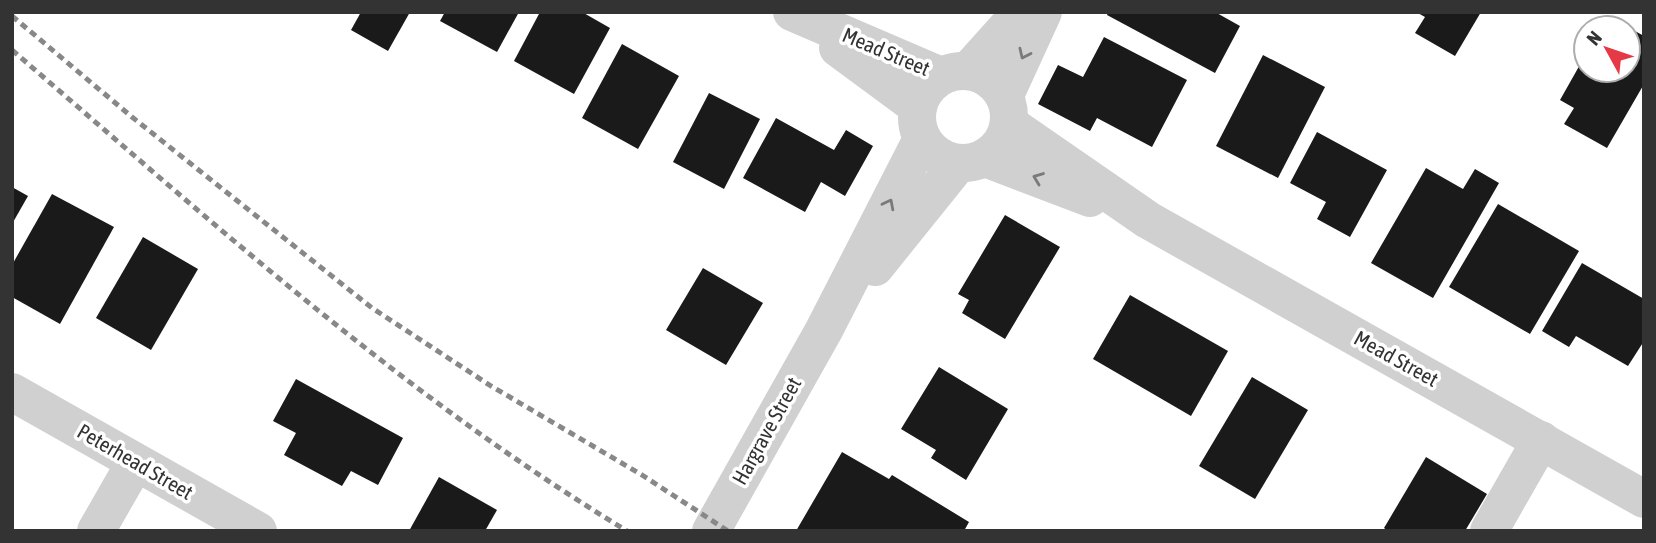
<svg xmlns="http://www.w3.org/2000/svg" width="1656" height="543" font-family="'Asap Condensed',sans-serif">
  <rect width="100%" height="100%" fill="#fff"/>
  <g fill="#1a1a1a">
    <path d="M361 12H410L388 51 351 30Z"/>
    <path d="M445 12H519L497 52 440 21Z"/>
    <path d="M540 12H582L610 28 574 94 514 61Z"/>
    <path d="M1108 12H1215L1240 26 1215 73 1107 15Z"/>
    <path d="M1416 12H1481L1455 56 1415 33 1425 17Z"/>
    <path d="M1608 16 1644 36V84L1607 148 1564 124 1574 108 1560 100 1586 54V70H1628V28H1601Z"/>
    <path d="M1104 37 1187 80 1152 147 1097 118 1090 131 1038 104 1058 65 1083 77Z"/>
    <path d="M622 44 679 76 638 149 582 118Z"/>
    <path d="M1263 55 1325 87 1278 178 1216 146Z"/>
    <path d="M709 93 760 119 724 189 673 162Z"/>
    <path d="M776 118 834 150 846 130 873 146 845 196 821 182 805 212 743 178Z"/>
    <path d="M1317 132 1387 170 1350 237 1317 219 1326 202 1290 183Z"/>
    <path d="M1426 168 1463 189 1475 169 1499 183 1433 298 1371 263Z"/>
    <path d="M12 187 28 196 12 224Z"/>
    <path d="M52 194 114 227 60 324 12 297V265Z"/>
    <path d="M1498 204 1579 251 1530 334 1449 287Z"/>
    <path d="M1005 215 1060 247 1005 339 962 313 969 300 958 294Z"/>
    <path d="M143 237 198 269 151 350 96 318Z"/>
    <path d="M1582 263 1644 299V341L1628 366 1576 336 1569 347 1542 331Z"/>
    <path d="M703 268 763 303 726 365 666 330Z"/>
    <path d="M1130 295 1228 351 1191 416 1093 359Z"/>
    <path d="M939 367 1008 409 966 480 931 458 936 450 901 429Z"/>
    <path d="M1252 377 1308 410 1255 499 1199 466Z"/>
    <path d="M296 379 403 438 378 485 351 471 342 486 284 455 296 433 273 421Z"/>
    <path d="M842 452 889 479 892 475 969 522 964 531H796Z"/>
    <path d="M1426 457 1487 494 1465 531H1388L1384 528Z"/>
    <path d="M439 477 497 510 485 531H409Z"/>
  </g>
  <g fill="none" stroke-linecap="round" stroke-linejoin="round">
    <g stroke="#d0d0d0" stroke-width="38">
      <path d="M792 12 941 76"/>
      <path d="M838 48 918 107"/>
      <circle cx="963" cy="117" r="46"/>
      <path d="M968 71 1021 12"/>
      <path d="M1005 95 1043 12"/>
      <path d="M1009 124 1148 220 1644 499"/>
      <path d="M985 158 1090 198"/>
      <path d="M875 267 957 165"/>
      <path d="M12 392 258 531"/>
      <path d="M96 531 135 463"/>
      <path d="M711 531 824 330 922 139"/>
      <path d="M1489 531 1541 440"/>
    </g>
    <g stroke="#888" stroke-width="5" stroke-dasharray="7 5" stroke-linecap="butt">
      <path d="M12 16 132 117 372 308 491 386 642 475 728 531"/>
      <path d="M12 50C212 222 400 393 627 531"/>
    </g>
  </g>
  <defs><path id="oneway-chevron" d="M-2-3.5L2.5 0L-2 3.5" fill="none" stroke-width="1.6" stroke-linecap="round" stroke-linejoin="round" transform="scale(1.75)"/></defs>
  <g stroke="#7a7a7a">
    <use href="#oneway-chevron" transform="translate(1024 54) rotate(115)"/>
    <use href="#oneway-chevron" transform="translate(1038 178) rotate(-159)"/>
    <use href="#oneway-chevron" transform="translate(889 204) rotate(-63)"/>
  </g>
  <g text-anchor="middle" stroke-width="7" stroke-linejoin="round" paint-order="stroke">
    <g font-size="21" fill="#333" stroke="#fff">
      <text transform="translate(886 52) rotate(23)" y="7">Mead Street</text>
      <text transform="translate(1396 359) rotate(29)" y="7">Mead Street</text>
      <text transform="translate(767 431) rotate(-61)" y="7">Hargrave Street</text>
      <text transform="translate(135 462) rotate(30)" y="7">Peterhead Street</text>
    </g>
  </g>
  <rect width="1656" height="543" fill="none" stroke="#333333" stroke-width="28"/>
  <g transform="translate(1607 49) rotate(310)"><circle r="33" fill="#ffffff" stroke="#adadad" stroke-width="2"/>
  <path d="M0-5L12 26L0 18L-12 26Z" fill="#e63946"/>
  <text y="-10" font-size="19" font-weight="bold" text-anchor="middle" fill="#333333">N</text>
  </g>
</svg>
